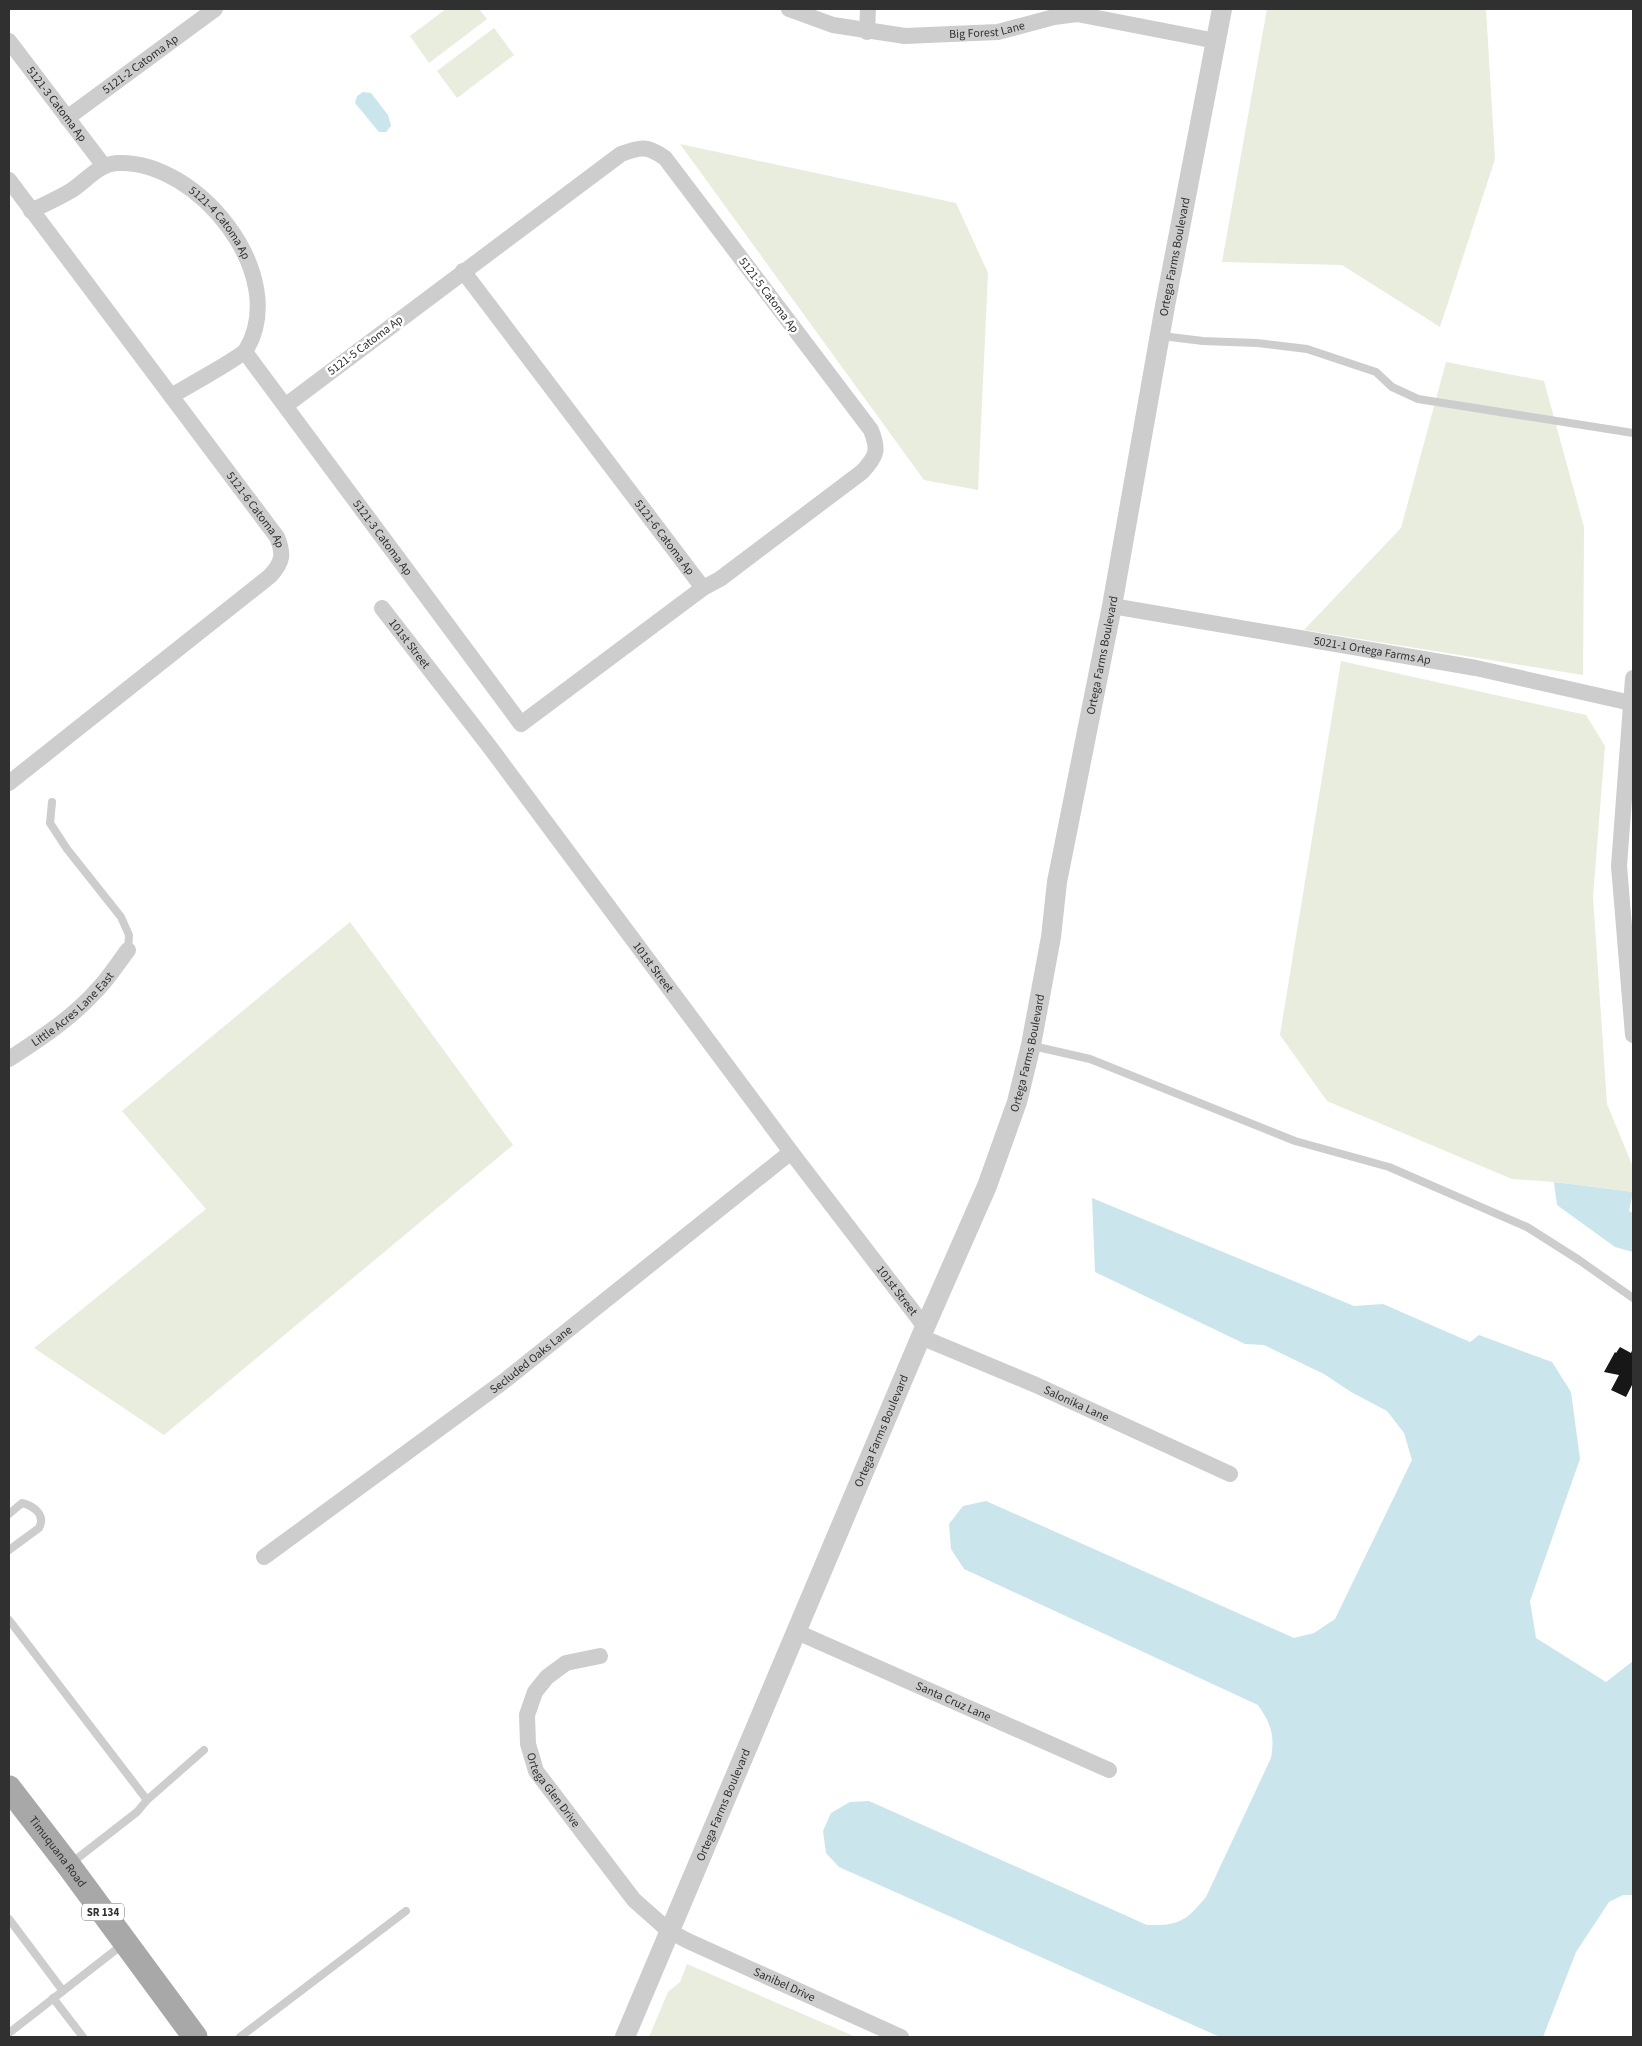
<svg xmlns="http://www.w3.org/2000/svg" width="1642" height="2046" font-family="'Source Sans 3',sans-serif">
  <rect width="100%" height="100%" fill="#fff"/>
  <g fill="#e8edde">
    <path d="M446 9H479L487 19 429 63 410 36Z"/>
    <path d="M1267 9H1486L1495 159 1440 327 1342 265 1222 262Z"/>
    <path d="M494 28 514 55 457 98 437 71Z"/>
    <path d="M680 144 956 203 988 273 978 490 924 480Z"/>
    <path d="M1446 362 1544 381 1584 527 1583 675 1304 630 1401 528Z"/>
    <path d="M1341 661 1586 715 1605 746 1593 897 1607 1104 1633 1167V1192L1554 1182 1512 1179 1327 1101 1280 1035Z"/>
    <path d="M350 922 513 1145 164 1435 34 1348 206 1209 122 1111Z"/>
    <path d="M687 1964 856 2037H649L668 1992 680 1982Z"/>
  </g>
  <g fill="#cae5ec">
    <path d="M363 92 371 93 388 115 391 126 386 132H379L355 103 357 96Z"/>
    <path d="M1554 1182 1633 1192 1629 1211 1633 1213V1252L1615 1247 1557 1205Z"/>
    <path d="M1092 1198 1354 1306 1383 1304 1470 1342 1479 1335 1552 1362 1571 1392 1580 1459 1530 1601 1536 1638 1606 1682 1633 1661V1895H1623L1609 1902 1576 1952 1543 2037H1220L839 1867 826 1853 823 1831 831 1813 850 1802 869 1801 1147 1925C1179 1926 1186 1921 1206 1897L1271 1758C1275 1735 1271 1724 1258 1705L964 1569 951 1549 949 1524 963 1506 986 1501 1294 1638 1314 1633 1335 1619 1412 1460 1404 1433 1387 1411 1351 1392 1324 1374 1264 1345 1245 1344 1095 1272Z"/>
  </g>
  <path fill="#171717" d="M1620 1347 1631 1353 1633 1348V1383L1626 1397 1611 1390 1619 1375 1604 1372 1615 1352 1616 1353Z"/>
  <g fill="none" stroke-linecap="round" stroke-linejoin="round">
    <g stroke="#cdcdcd" stroke-width="8">
      <path d="M1162 336 1203 341 1257 343 1307 349 1376 372 1392 387 1418 399 1633 433"/>
      <path d="M52 802 50 823 67 849 121 917 129 935 128 950"/>
      <path d="M1033 1046 1090 1059 1295 1141 1389 1167 1527 1227 1579 1260 1633 1298"/>
      <path d="M9 1514 22 1503C34 1506 46 1515 39 1528L9 1550"/>
      <path d="M9 1620 147 1800 137 1812 70 1864"/>
      <path d="M147 1800 204 1750"/>
      <path d="M9 1919 63 1991"/>
      <path d="M53 1998 83 2037"/>
      <path d="M9 2033 122 1945"/>
      <path d="M240 2037 406 1911"/>
    </g>
    <g stroke="#cdcdcd" stroke-width="16">
      <path id="s1" d="M789 9 833 25 905 36 998 32 1054 17 1077 14 1216 41"/>
      <path d="M867 32 868 9"/>
      <path id="s2" d="M9 41 104 166"/>
      <path id="s3" d="M67 118 215 9"/>
      <path id="s4" d="M9 180 277 537C284 554 283 562 270 576L9 783"/>
      <path id="s5" d="M31 211C45 204 59 198 72 190 87 180 99 164 117 163 198 159 291 276 246 350 241 357 183 389 171 396"/>
      <path id="s6" d="M463 271 703 588"/>
      <path id="s7" d="M245 352 521 724 703 588 720 579 862 472C877 456 879 450 871 430L665 158C647 145 640 147 621 154L285 406"/>
      <path id="s8" d="M1112 606 1476 668 1631 703"/>
      <path id="s9" d="M382 608 489 746 791 1152 925 1327"/>
      <path d="M1633 678 1619 866 1633 1035"/>
      <path id="s10" d="M9 1059C40 1039 72 1018 97 990 109 978 118 963 128 950"/>
      <path id="s11" d="M921 1337 1036 1385 1230 1474"/>
      <path id="s12" d="M264 1557 503 1382 791 1152"/>
      <path id="s13" d="M797 1632 1109 1770"/>
      <path id="s14" d="M600 1656 566 1663 547 1677 535 1692 527 1715 528 1744 536 1771 634 1900 669 1931 688 1941 901 2037"/>
    </g>
    <path stroke="#cdcdcd" stroke-width="20" id="s15" d="M625 2037 925 1327 987 1186 1017 1102 1031 1045 1051 937 1057 882 1112 606 1165 306 1222 9"/>
    <path stroke="#a8a8a8" stroke-width="25" id="s16" d="M9 1788 69 1866 195 2037"/>
  </g>
  <g text-anchor="middle" stroke-width="5" stroke-linejoin="round" paint-order="stroke">
    <rect fill="#fff" stroke="#6e6e6e" stroke-width="1" x="82" y="1903.5" width="42" height="17" rx="4"/>
    <g font-size="11" font-weight="bold" fill="#303030">
      <text x="103" y="1916">SR 134</text>
    </g>
    <g font-size="12" fill="#303030" stroke="#fff">
      <text dy="4" stroke="none"><textPath href="#s1" startOffset="202">Big Forest Lane</textPath></text>
      <text dy="4" stroke="none"><textPath href="#s3" startOffset="91">5121-2 Catoma Ap</textPath></text>
      <text dy="4" stroke="none"><textPath href="#s2" startOffset="79">5121-3 Catoma Ap</textPath></text>
      <text dy="4" stroke="none"><textPath href="#s5" startOffset="224">5121-4 Catoma Ap</textPath></text>
      <text dy="4" stroke="none"><textPath href="#s15" startOffset="1874">Ortega Farms Boulevard</textPath></text>
      <text transform="translate(769 295) rotate(53)" y="4">5121-5 Catoma Ap</text>
      <text transform="translate(365 345) rotate(-37)" y="4">5121-5 Catoma Ap</text>
      <text dy="4" stroke="none"><textPath href="#s4" startOffset="412">5121-6 Catoma Ap</textPath></text>
      <text dy="4" stroke="none"><textPath href="#s6" startOffset="334">5121-6 Catoma Ap</textPath></text>
      <text dy="4" stroke="none"><textPath href="#s7" startOffset="231">5121-3 Catoma Ap</textPath></text>
      <text dy="4" stroke="none"><textPath href="#s9" startOffset="45">101st Street</textPath></text>
      <text dy="4" stroke="none"><textPath href="#s8" startOffset="264">5021-1 Ortega Farms Ap</textPath></text>
      <text dy="4" stroke="none"><textPath href="#s15" startOffset="1469">Ortega Farms Boulevard</textPath></text>
      <text dy="4" stroke="none"><textPath href="#s9" startOffset="450">101st Street</textPath></text>
      <text dy="4" stroke="none"><textPath href="#s10" startOffset="81">Little Acres Lane East</textPath></text>
      <text dy="4" stroke="none"><textPath href="#s15" startOffset="1064">Ortega Farms Boulevard</textPath></text>
      <text dy="4" stroke="none"><textPath href="#s9" startOffset="855">101st Street</textPath></text>
      <text dy="4" stroke="none"><textPath href="#s12" startOffset="332">Secluded Oaks Lane</textPath></text>
      <text dy="4" stroke="none"><textPath href="#s11" startOffset="169">Salonika Lane</textPath></text>
      <text dy="4" stroke="none"><textPath href="#s15" startOffset="658">Ortega Farms Boulevard</textPath></text>
      <text dy="4" stroke="none"><textPath href="#s13" startOffset="171">Santa Cruz Lane</textPath></text>
      <text dy="4" stroke="none"><textPath href="#s14" startOffset="184">Ortega Glen Drive</textPath></text>
      <text dy="4" stroke="none"><textPath href="#s15" startOffset="252">Ortega Farms Boulevard</textPath></text>
      <text dy="4" stroke="none"><textPath href="#s16" startOffset="80">Timuquana Road</textPath></text>
      <text dy="4" stroke="none"><textPath href="#s14" startOffset="495">Sanibel Drive</textPath></text>
    </g>
  </g>
  <rect width="1642" height="2046" fill="none" stroke="#303030" stroke-width="20"/>
</svg>
